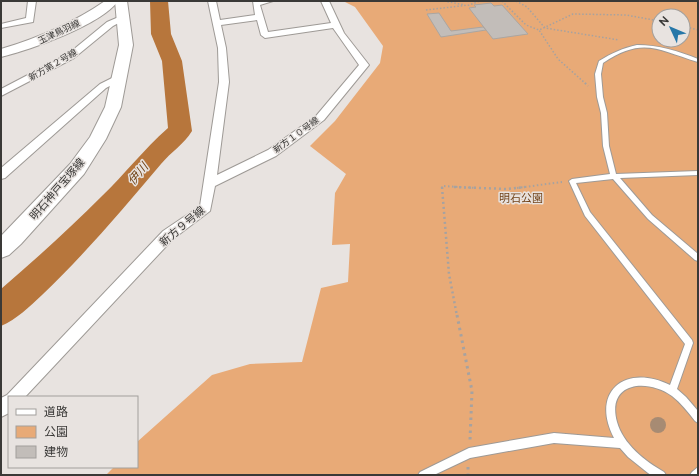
<svg xmlns="http://www.w3.org/2000/svg" width="699" height="476" font-family="Raleway,'Noto Sans JP',sans-serif">
  <rect width="100%" height="100%" fill="#e8e3e0"/>
  <path fill="#e8aa77" fill-rule="evenodd" d="M343 1H698V475H106L114 467H137V442L212 375 250 364 302 362 321 288 348 282 350 244 332 245 335 193 346 174 310 146 335 121 380 63 383 46 355 7ZM659 16H683V40H659Z"/>
  <g fill="none" stroke-linecap="round" stroke-linejoin="round">
    <path fill="#b7763c" fill-rule="evenodd" d="M150 1H168L171 34 182 61 192 131C184 144 171 152 161 164 123 209 85 254 42 295 29 307 17 319 1 326V289C36 259 70 228 102 196 125 174 143 150 168 128L162 61 151 34Z"/>
  </g>
  <g fill="#c2bdb9" stroke="#aaa6a2">
    <path d="M491 3 494 6 502 5 528 34 493 39 469 8 476 7 474 5Z"/>
    <path d="M439 13 451 31 483 27 486 30 441 37 427 14Z"/>
  </g>
  <g fill="none" stroke-linecap="round" stroke-linejoin="round">
    <g stroke="#9e9a96" stroke-width="2">
      <g id="lane">
        <path d="M637 45C659 45 678 51 698 59V62C658 50 643 36 603 63L601 74 603 97 607 113 609 146 616 174 698 171V175L620 178 652 215 698 254V261L695 260 648 219 613 179 576 183 590 212 692 340 693 343 677 389 686 397 698 411V423L695 421C688 412 681 403 672 396 647 378 606 382 617 422 623 444 645 461 664 472L666 475H651L648 473 628 457 620 448 554 443 470 458 434 475H418L420 472 469 448 554 433 614 438C590 392 625 363 670 385L685 344 585 216 569 181 572 179 610 174 603 146 601 113 597 97 595 74 599 61C612 53 623 48 637 45Z"/>
        <path d="M698 467V475H690L692 472Z"/>
      </g>
    </g>
    <g stroke="#9e9a96" stroke-width="2">
      <g id="street">
        <path d="M28 1H36L33 22 1 28V24L26 18Z"/>
        <path d="M208 1H216L220 20 255 15 253 1H273L260 5 268 32 331 23 321 1H329L344 33 369 65 324 120 276 156 215 186 210 211 173 239 25 397H9V413L1 417V398L7 395 163 231 200 206 219 82 218 48ZM257 20 261 35 265 38 333 28 359 65 316 116 268 150 217 175 229 82 226 48 221 25Z"/>
        <path d="M121 16 125 18 124 20 113 26 74 58 1 96V89L68 54 107 22Z"/>
        <path d="M120 74 125 77 123 79 106 88 5 178 1 179V168L100 84Z"/>
      </g>
    </g>
    <g stroke="#9e9a96" stroke-width="2">
      <path id="secondary" d="M105 1H118C101 25 30 50 1 57V49C38 38 73 23 105 1Z"/>
    </g>
    <g stroke="#9e9a96" stroke-width="2">
      <path id="primary" d="M115 1H127L133 45 121 107 106 139 84 174 21 244 9 255 1 258V236L70 164 90 137 105 107 119 45Z"/>
    </g>
    <g stroke="#a6a2a0" stroke-width="1.5" stroke-dasharray="1.5 2" stroke-linecap="butt">
      <path d="M444 1 465 5"/>
      <path d="M502 1 526 25 539 30"/>
      <path d="M516 1 527 7 545 28 619 40"/>
      <path d="M426 10 469 5 480 1"/>
      <path d="M683 26 698 30"/>
      <path d="M586 84 558 59 539 30 573 14 626 15 659 21"/>
    </g>
    <g stroke="#a6a2a0" stroke-width="2" stroke-dasharray="1.5 2.5" stroke-linecap="butt">
      <path d="M585 83 588 86"/>
      <path d="M442 188V186L476 188"/>
      <path d="M517 188 562 182"/>
    </g>
    <g stroke="#a6a2a0" stroke-width="2.5" stroke-dasharray="2 3" stroke-linecap="butt">
      <path d="M442 187 449 274 457 316"/>
      <path d="M454 187 506 189 525 187"/>
    </g>
    <g stroke="#a6a2a0" stroke-width="3" stroke-dasharray="2.5 4" stroke-linecap="butt">
      <path d="M457 315 472 391 470 440"/>
      <path d="M468 467V475"/>
    </g>
    <use href="#lane" fill="#fff" fill-rule="evenodd"/>
    <use href="#street" fill="#fff" fill-rule="evenodd"/>
    <use href="#secondary" fill="#fff" fill-rule="evenodd"/>
    <use href="#primary" fill="#fff" fill-rule="evenodd"/>
  </g>
  <circle fill="#a78b73" cx="658" cy="425" r="8"/>
  <g text-anchor="middle" stroke-width="3" stroke-linejoin="round" paint-order="stroke">
    <g font-size="9" fill="#3a3937" stroke="#e8e3e0">
      <text transform="translate(59 32) rotate(-25)" y="3">玉津鳥羽線</text>
      <text transform="translate(53 65) rotate(-30)" y="3">新方第２号線</text>
      <text transform="translate(296 135) rotate(-36)" y="3">新方１０号線</text>
    </g>
    <g font-size="11" fill="#3a3937" stroke="#e8e3e0">
      <text transform="translate(57 189) rotate(-49)" y="4">明石神戸宝塚線</text>
      <text transform="translate(182 226) rotate(-40)" y="4">新方９号線</text>
    </g>
    <g font-size="11" fill="#714319" stroke="#e8e3e0">
      <text x="521" y="202">明石公園</text>
    </g>
    <g font-size="12" font-style="italic" fill="#714419" stroke="#e8e3e0">
      <text transform="translate(138 174) rotate(-50)" y="4">伊川</text>
    </g>
  </g>
  <rect width="699" height="476" fill="none" stroke="#3a3937" stroke-width="4"/>
  <rect x="8" y="396" width="130" height="72" fill="#e8e3e0" stroke="#a29f9c"/>
  <rect x="16" y="409" width="20" height="6" fill="#ffffff" stroke="#a29f9c"/>
  <text x="44" y="416" font-size="12" fill="#3a3937">道路</text>
  <rect x="16" y="426" width="20" height="12" fill="#e8aa77" stroke="#a29f9c"/>
  <text x="44" y="436" font-size="12" fill="#3a3937">公園</text>
  <rect x="16" y="446" width="20" height="12" fill="#c2bdb9" stroke="#a29f9c"/>
  <text x="44" y="456" font-size="12" fill="#3a3937">建物</text>
  <g transform="translate(671 28) rotate(314)"><circle r="19" fill="#e8e3e0" stroke="#a29f9c"/>
  <path d="M0-3L7 15L0 10L-7 15Z" fill="#2677a8"/>
  <text y="-6" font-size="11" font-weight="bold" text-anchor="middle" fill="#3a3937">N</text>
  </g>
</svg>
